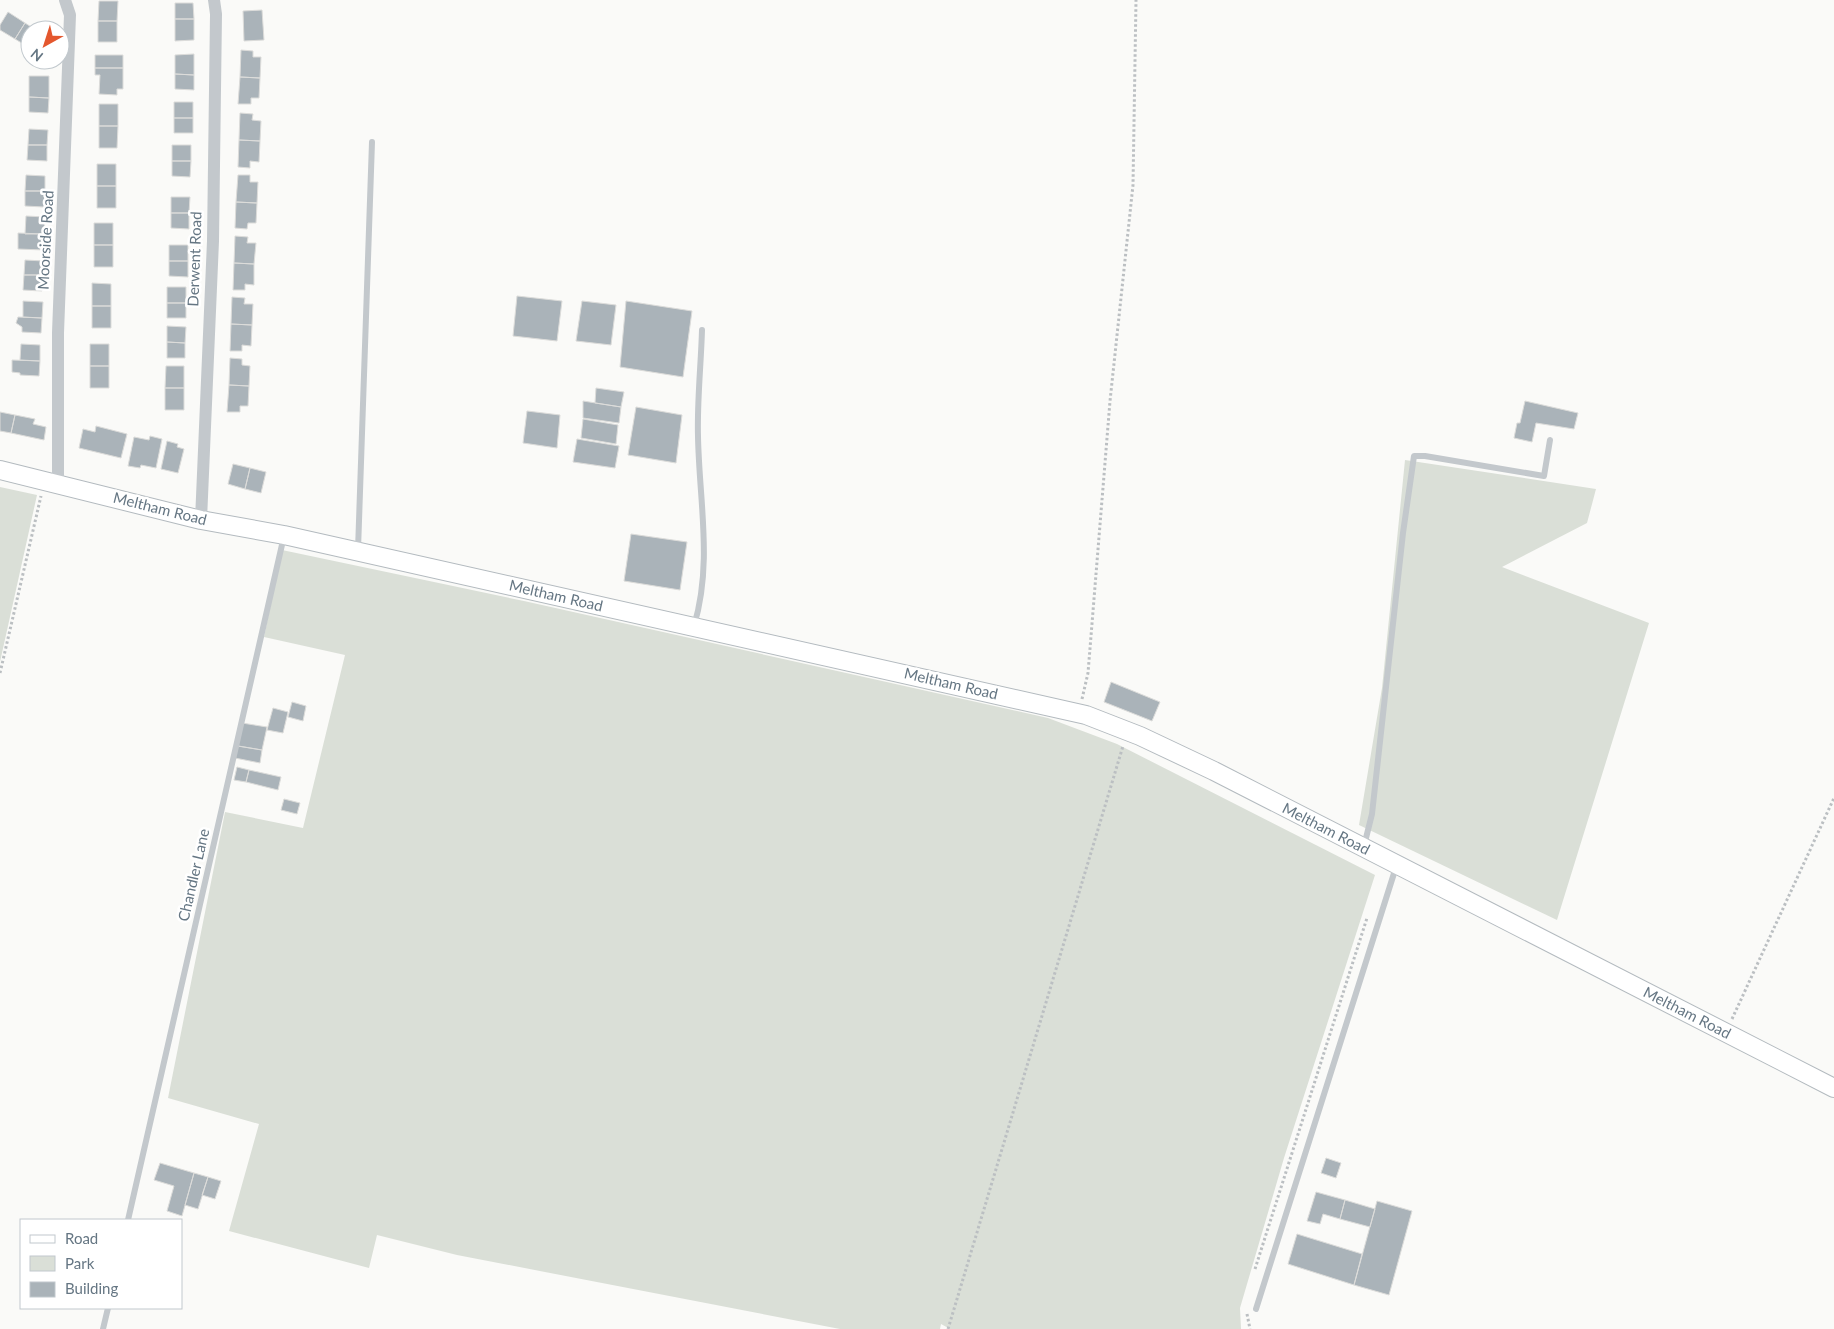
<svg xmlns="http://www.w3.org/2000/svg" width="1834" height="1329" viewBox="0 0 1834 1329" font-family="Lato,sans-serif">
<rect width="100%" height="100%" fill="#fafaf8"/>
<path fill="#dadfd7" d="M1405,460L1596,489L1587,523L1502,567L1649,623L1557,920L1359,825L1382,688Z
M0,487L37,495L0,662Z
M282,550L524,601L1048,718L1117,744L1375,875L1284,1158L1240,1308L1241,1329H950L941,1324L940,1329H840L457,1255L377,1235L369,1268L229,1231L259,1124L168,1098L225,812L303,828L345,655L264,637Z"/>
<path fill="#aab3b9" stroke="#dcdcda" d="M99,1H118L117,21H98Z
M175,3H193L194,19H175Z
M262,10L264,40L244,41L243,11Z
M8,12L25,23L15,39L0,30V25Z
M175,19H194V40L175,41Z
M98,21H117V42H98Z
M25,23L36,30H30V48L15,39Z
M241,50L253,51V57H261L260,78L240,77Z
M194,54V75L175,74V55Z
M95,55H123V68H95Z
M95,68H123V89H117V95L99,94L100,75H95Z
M175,74L194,75V90L175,89Z
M29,76H49V98L29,97Z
M240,77L260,78L259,98H251V104H238Z
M29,97L49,98L48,113L29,112Z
M174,102H193V118H174Z
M99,104H118V126H99Z
M240,113L253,114L252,120L261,121L260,141L239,140Z
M174,118H193V133H174Z
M99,126H118L117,148H99Z
M29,129L48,130L47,145H28Z
M239,140L260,141L259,162L250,161V168L238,167Z
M28,145H47V161L27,160Z
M172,145H191V161H172Z
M172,161H191L190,177L172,176Z
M97,164H116V186H97Z
M26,175L45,176V191H25Z
M238,175H250V182H258L257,203L236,202Z
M97,186H116V208H97Z
M25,191H45L44,207L25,206Z
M171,197H190L189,213H171Z
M236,202L257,203L256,223H248L247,229L235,228Z
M171,213H189V229L171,228Z
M26,216L45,217L44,234H25Z
M94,223H113V245H94Z
M18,233L44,234V250L18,249Z
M235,236L248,237L247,243H256L254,264L234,263Z
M94,245H113V267H94Z
M169,245H188V261H169Z
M25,260L44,261L43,275H24Z
M169,261H188V277L169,276Z
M234,263L254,264V285L245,284V290H233Z
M24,275H43L42,291L23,290Z
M92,283L111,284V306H92Z
M167,287H186V303H167Z
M517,296L562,301L557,341L513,336Z
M232,297L245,298L244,304H253L252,325L231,324Z
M23,301L43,302L42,318L23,317Z
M582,301L616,305L611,345L576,341Z
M626,301L692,311L683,377L620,367Z
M167,303H186V318H167Z
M92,306H111V328H92Z
M18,317L42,318L41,333L22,332V327L16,323Z
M231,324L252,325L251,346L242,345V351H230Z
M167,326L186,327L185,343L167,342Z
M167,342L185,343V358H167Z
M21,344L40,345V361L20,360Z
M90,344H109V366H90Z
M230,358L242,359V365L250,366L249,386L229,385Z
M12,360L40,361L39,376L20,375V373L12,372Z
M90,366H109V388H90Z
M166,366H184V388H165Z
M229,385L249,386L248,406H240V412H227Z
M165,388H184V410H165Z
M596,388L624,392L621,407L595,403Z
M583,401L621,407L619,423L583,418Z
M1525,401L1578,413L1574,429L1536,423L1532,442L1514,438L1517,423H1520Z
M636,407L682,415L676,463L628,455Z
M527,411L560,415L557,448L523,443Z
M0,412L15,415L11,433L0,431Z
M15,415L35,419L33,424L46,427L44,440L11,433Z
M583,419L618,425L616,444L581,438Z
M96,426L127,434L121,458L79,448L83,429L95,432Z
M150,436L162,439L156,468L141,465L140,468L128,466L134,437L149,440Z
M577,439L619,446L615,468L573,462Z
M167,441L178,444L177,447L184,449L178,473L161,469Z
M233,464L250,468L245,489L228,484Z
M250,468L266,472L261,493L245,489Z
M631,534L687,542L680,590L624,581Z
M1111,682L1160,702L1152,721L1104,702Z
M292,702L306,706L303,721L288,717Z
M273,708L288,712L283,733L267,730Z
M242,723L267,727L262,750L238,746Z
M238,746L262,750L260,763L235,758Z
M237,767L249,770L246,782L234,780Z
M249,770L281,777L278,790L246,782Z
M284,799L300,803L297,814L281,810Z
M1326,1158L1341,1163L1336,1178L1321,1173Z
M160,1163L194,1173L182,1216L167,1211L174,1186L154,1180Z
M194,1173L208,1177L198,1209L185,1205Z
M208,1177L221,1181L215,1199L202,1195Z
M1316,1192L1345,1200L1340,1219L1323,1214L1320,1224L1307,1221Z
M1345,1200L1375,1209L1370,1227L1340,1219Z
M1377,1201L1412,1211L1389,1295L1354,1285Z
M1297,1234L1362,1254L1354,1285L1288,1264Z"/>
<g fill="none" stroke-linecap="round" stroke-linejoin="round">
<g stroke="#b3babf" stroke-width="20">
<path id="secondary" d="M0,470L201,520L284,535L1086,715L1140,736L1214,771L1834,1088"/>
</g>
<path stroke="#bbbfc2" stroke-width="3" stroke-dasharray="2.5 2.5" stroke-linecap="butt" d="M0,673L41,496
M1082,699L1088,673L1110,401L1133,185L1136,0
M1732,1019L1834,798
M1255,1269L1367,918
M1247,1314L1250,1329
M948,1329L1123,746"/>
<path stroke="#c3c8cc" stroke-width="6" d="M358,550L372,142
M694,626C713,563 699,500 698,436C697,401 701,365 702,330
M1364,846L1372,814L1403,533L1414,456H1425L1544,476L1550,440
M128,1220L284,536
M1256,1309L1396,867
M103,1329L108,1308"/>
<path stroke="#c3c8cc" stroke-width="12" d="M58,483V333L70,15L65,0
M201,520L213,241L216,14L214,0"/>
<use href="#secondary" stroke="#fff" stroke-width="18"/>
</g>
<g text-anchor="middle" stroke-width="5" stroke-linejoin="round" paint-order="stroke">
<g font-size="15" fill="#657683" stroke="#fff">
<text transform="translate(46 240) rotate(-87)" y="5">Moorside Road</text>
<text transform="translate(195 259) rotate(-88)" y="5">Derwent Road</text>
<text transform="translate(160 509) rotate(14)" y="5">Meltham Road</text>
<text transform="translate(556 596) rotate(13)" y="5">Meltham Road</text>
<text transform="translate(951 684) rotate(13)" y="5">Meltham Road</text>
<text transform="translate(1326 829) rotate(27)" y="5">Meltham Road</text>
<text transform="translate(194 875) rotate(-77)" y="5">Chandler Lane</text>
<text transform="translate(1687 1013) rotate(27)" y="5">Meltham Road</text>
</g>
</g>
<rect x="20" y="1219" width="162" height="90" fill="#ffffff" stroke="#c1c8cd"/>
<rect x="30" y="1235" width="25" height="8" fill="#ffffff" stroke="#c1c8cd"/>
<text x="65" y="1244" font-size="15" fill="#657683">Road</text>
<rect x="30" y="1256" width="25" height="15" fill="#dadfd7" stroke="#c1c8cd"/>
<text x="65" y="1269" font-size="15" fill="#657683">Park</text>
<rect x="30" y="1282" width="25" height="15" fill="#aab3b9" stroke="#c1c8cd"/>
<text x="65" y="1294" font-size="15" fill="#657683">Building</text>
<g transform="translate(45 45) rotate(219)"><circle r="24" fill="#ffffff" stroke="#c1c8cd"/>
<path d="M0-4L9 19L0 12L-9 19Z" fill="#e4572e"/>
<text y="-8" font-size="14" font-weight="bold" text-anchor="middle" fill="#657683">N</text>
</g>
</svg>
